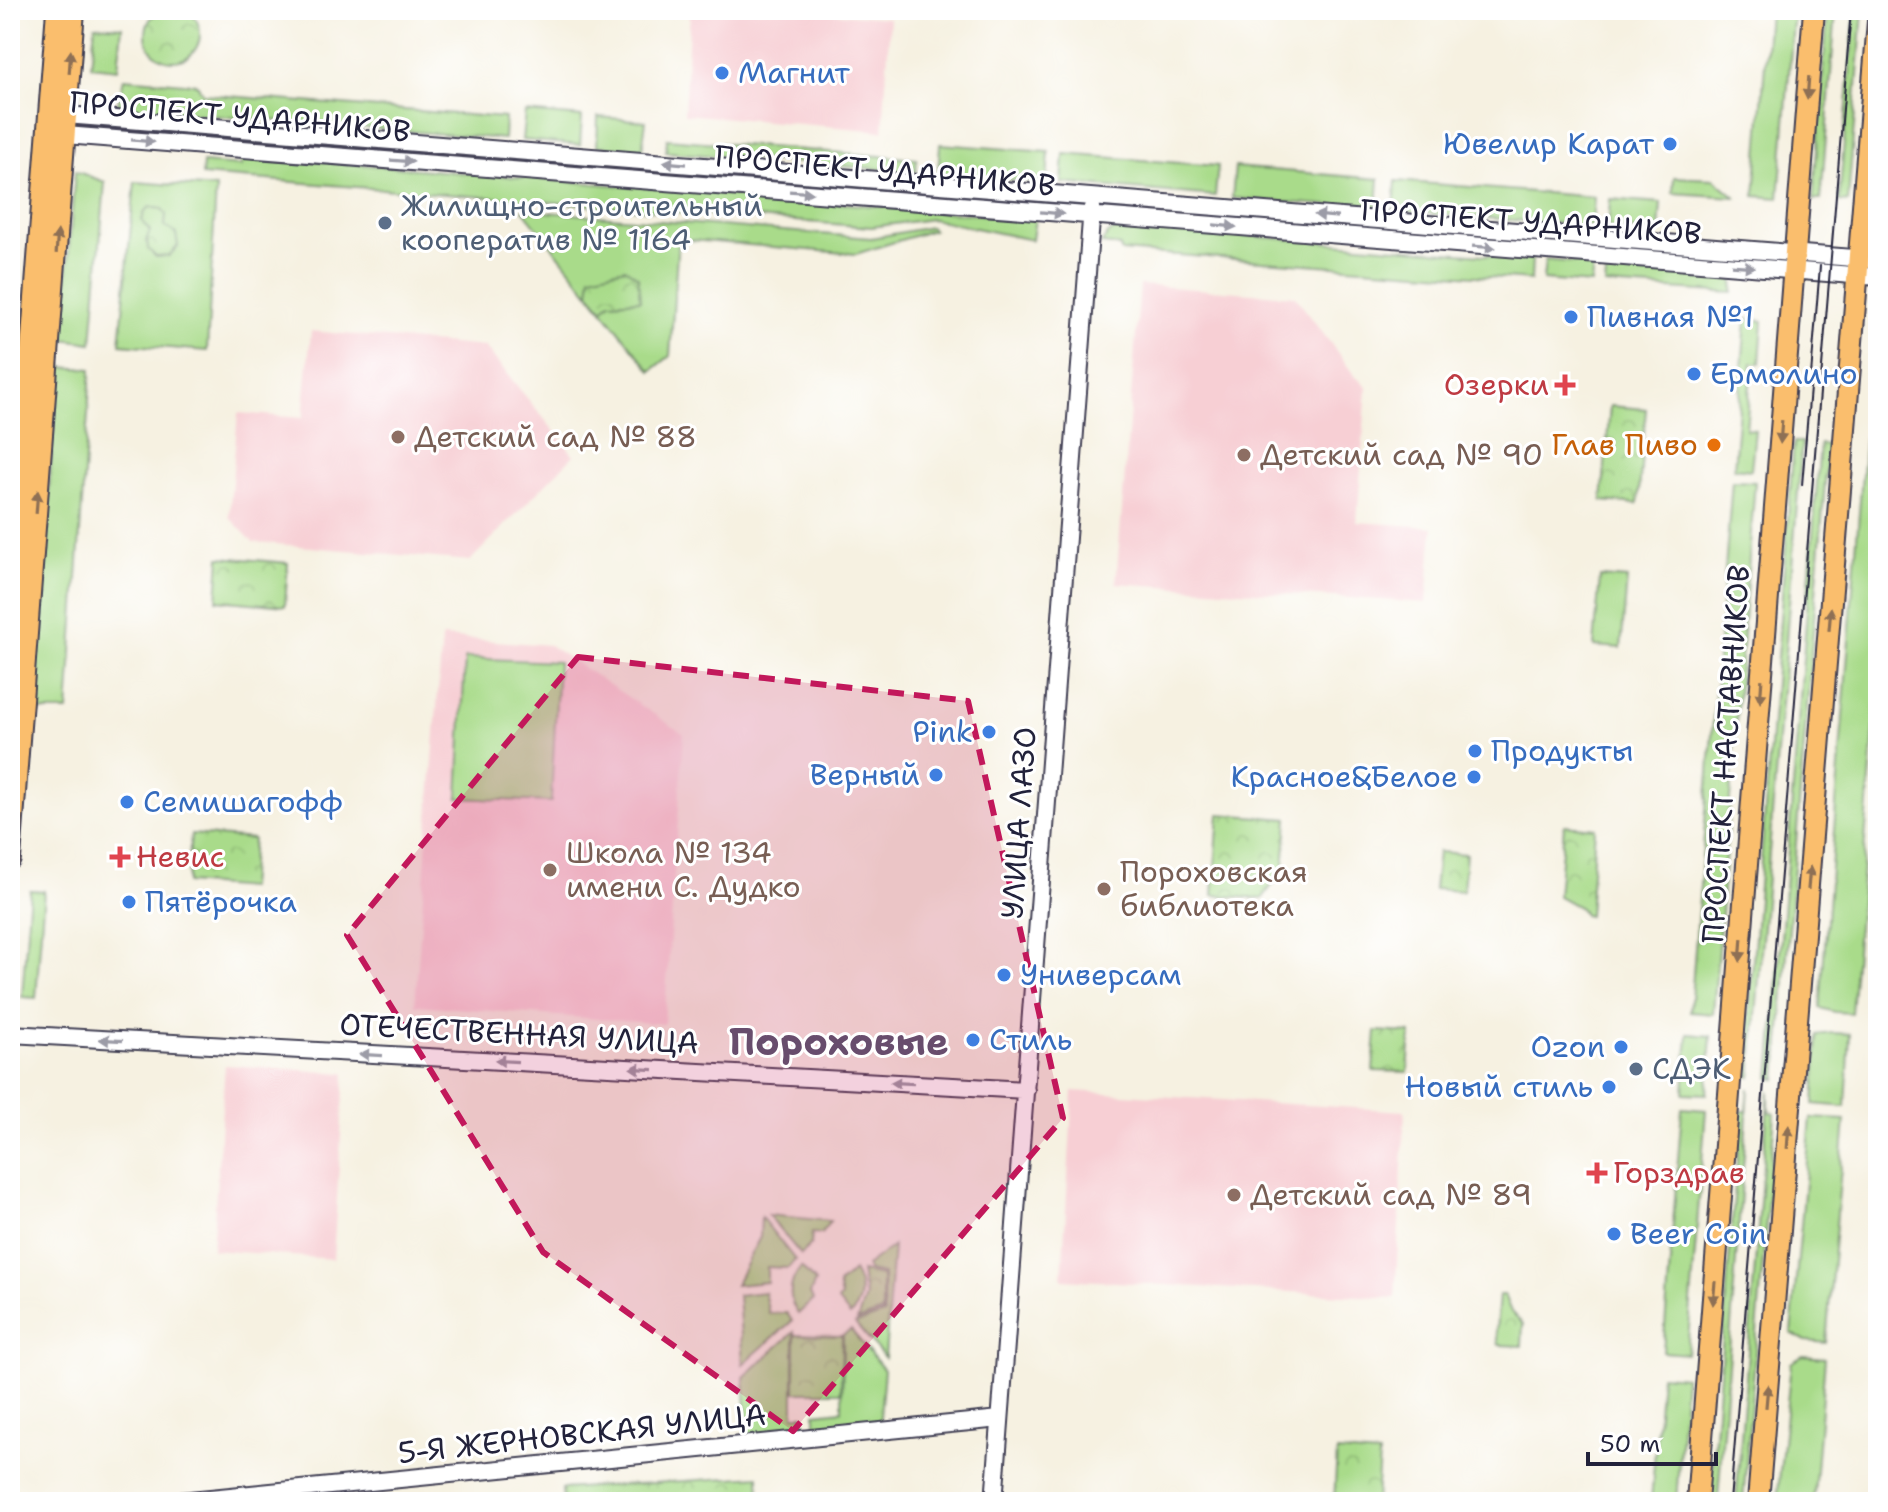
<svg xmlns="http://www.w3.org/2000/svg" width="1888" height="1512" viewBox="0 0 1888 1512" font-family="'Shantell Sans',sans-serif">
<defs>
<pattern id="park-crowns" width="20" height="18" patternUnits="userSpaceOnUse" patternTransform="scale(2)"><rect width="20" height="18" fill="#a9db8a"/><path d="M2 6a3 3 0 1 1 6 0M12 15a3 3 0 1 1 6 0" fill="none" stroke="#91bc78"/></pattern>
</defs>
<rect width="100%" height="100%" fill="#fff"/>
<filter id="ink" filterUnits="userSpaceOnUse"><feTurbulence type="fractalNoise" baseFrequency=".0125" numOctaves="2"/><feDisplacementMap in="SourceGraphic" scale="16" xChannelSelector="R" yChannelSelector="G"/><feConvolveMatrix kernelMatrix="1 2 1 2 8 2 1 2 1" color-interpolation-filters="sRGB"/></filter>
<filter id="wash" filterUnits="userSpaceOnUse"><feTurbulence type="fractalNoise" baseFrequency=".006" numOctaves="4" result="noise"/><feDisplacementMap in="SourceGraphic" scale="32" xChannelSelector="R" yChannelSelector="G"/><feGaussianBlur stdDeviation="1.8" result="paint"/><feColorMatrix in="noise" values="0 0 0 0 0 0 0 0 0 0 0 0 0 0 0 0 0 1.4 0 .05"/><feComposite in="paint" operator="in"/></filter>
<g filter="url(#wash)">
<rect width="100%" height="100%" fill="#f6f1e1"/>
<path fill="#f7cfd4" d="M690,10H794L890,18L883,131L684,114Z
M1140,285L1295,296L1355,376L1367,387L1357,522L1433,527L1427,603L1116,583Z
M311,331L485,347L574,455L470,561L253,542L229,517L238,413L303,418Z
M442,637L549,645L684,734L664,1024L415,1005Z
M225,1065L345,1073L333,1259L212,1250Z
M1073,1091L1405,1111L1395,1298L1062,1279Z"/>
<path fill="#a9db8a" stroke="#667e62" stroke-width="2" d="M1769,10H1794L1779,198L1755,196Z
M1828,10H1836L1821,200H1813Z
M1855,10H1863L1848,202L1839,201Z
M95,25L122,27L118,69L91,66Z
M124,78L197,84L203,94L505,118L504,139L117,108Z
M525,112L582,117L580,145L522,140Z
M598,117L646,121L642,150L597,146Z
M667,139L917,159L916,172L666,152Z
M940,144L1049,152L1047,183L938,174Z
M1064,154L1218,166L1215,196L1062,183Z
M243,155L1035,219L1032,240L932,219L871,227L202,175L203,163L241,166Z
M1235,167L1379,179L1377,209L1232,198Z
M75,171L105,182L92,343L62,339Z
M1674,177L1714,179L1736,197L1673,193Z
M1396,181L1594,197L1592,226L1394,211Z
M135,182L216,188L207,351L120,344Z
M1610,199L1661,203L1659,231L1608,228Z
M523,210L871,238L930,227L933,230L856,254L678,239L670,356L651,371Z
M1125,226L1532,259L1531,280L1121,251L1120,246L1101,244C1107,233 1113,229 1125,226Z
M1545,260L1593,264L1591,284L1543,280Z
M1607,265L1734,275L1733,293L1605,285Z
M1746,319L1763,321L1760,363H1752L1746,429L1755,430L1751,470L1734,468Z
M1874,322H1878V681L1851,1013L1835,1012L1820,1008Z
M58,367L91,369L68,711H33Z
M1794,442H1802L1751,1077L1744,1076Z
M1820,444L1828,445L1777,1079L1770,1078Z
M1732,481L1755,482L1713,1014L1690,1012Z
M1600,577L1627,579L1621,648L1594,646Z
M465,658L558,662L551,802L458,798Z
M30,890L44,891L36,998L22,997Z
M1833,1033L1850,1034L1846,1107L1814,1104L1818,1035Z
M1688,1034L1711,1036L1707,1094L1684,1093Z
M1749,1088L1718,1498H1710L1741,1111H1747Z
M1769,1090V1112L1775,1113L1743,1502L1736,1501Z
M1682,1108L1706,1110L1687,1354L1663,1352Z
M1811,1118L1845,1120L1826,1343L1806,1341L1791,1333Z
M768,1215L830,1221L821,1234L812,1233L811,1244L801,1255Z
M761,1217L795,1260L788,1268L767,1267V1282L735,1285L760,1237Z
M893,1246L885,1358L855,1324L884,1314L883,1274L868,1271L866,1266Z
M801,1267L815,1282L810,1294L813,1300L798,1314C787,1298 789,1282 801,1267Z
M853,1271C863,1287 862,1302 850,1316L838,1301L841,1297L838,1285Z
M764,1292L769,1314L787,1313L792,1321L743,1364L738,1295Z
M851,1330L884,1370L879,1428L815,1434V1413L842,1410L843,1335Z
M794,1332V1415H804V1435L748,1441L744,1377Z
M1803,1356L1825,1358L1814,1495L1807,1502H1777L1791,1363Z
M1661,1375L1685,1377L1676,1502H1651Z"/>
<path fill="url(#park-crowns)" stroke="#667e62" stroke-width="2" d="M146 34a27 27 0 1 1 54 0a27 27 0 1 1-54 0Z
M150,207L162,209L166,214L165,226L176,234L178,246L169,256L156,257L148,249L147,238L150,231L142,220L145,211Z
M625,268L638,277L640,300L610,302L603,309L589,293L591,276Z
M1610,406L1646,409L1638,504L1602,501Z
M220,557L288,563L285,606L217,600Z
M1219,814L1288,819L1284,869L1262,899L1213,895Z
M1564,825L1595,828L1589,916L1584,915L1580,908L1558,896Z
M191,834L253,839L249,888L187,883Z
M1438,852L1466,854L1463,891L1434,889Z
M1376,1031L1411,1033L1408,1072L1373,1071Z
M861,1272L882,1276V1312L857,1321L865,1297Z
M1499,1295H1504L1511,1312L1523,1324L1522,1346L1499,1345L1496,1331Z
M795,1335L842,1336L841,1392H795Z
M1337,1452L1379,1455L1376,1502L1334,1501Z
M759,1476L760,1502H563L562,1489Z"/>
</g>
<g filter="url(#ink)">
<g fill="none" stroke-linecap="round" stroke-linejoin="round">
<g stroke="#424154" stroke-width="20">
<path id="minor" d="M57,120L66,115L1878,260
M56,129L65,135L1878,277
M10,1034L1026,1090
M170,1502L1000,1419
M994,1502L1092,207"/>
</g>
<g stroke="#424154" stroke-width="24">
<path id="major" d="M10,626L57,10
M10,859L74,10
M1697,1502L1814,10
M1758,1502L1878,21"/>
</g>
<use href="#minor" stroke="#fff" stroke-width="16"/>
<use href="#major" stroke="#fabe6d" stroke-width="20"/>
<path stroke="#22223b" stroke-width="2" d="M1802,485L1820,266
M1730,1502L1851,10"/>
</g>
<defs><path id="oneway-solid" d="M-6-.8H1V-3.2L6.5 0L1 3.2V.8H-6Z" transform="scale(2)"/></defs>
<g fill="#8e7054">
<use href="#oneway-solid" transform="translate(70 62) rotate(-86)"/>
<use href="#oneway-solid" transform="translate(1808 88) rotate(94)"/>
<use href="#oneway-solid" transform="translate(57 242) rotate(-86)"/>
<use href="#oneway-solid" transform="translate(1781 432) rotate(94)"/>
<use href="#oneway-solid" transform="translate(37 502) rotate(-86)"/>
<use href="#oneway-solid" transform="translate(1830 619) rotate(-85)"/>
<use href="#oneway-solid" transform="translate(1761 691) rotate(94)"/>
<use href="#oneway-solid" transform="translate(1809 878) rotate(-85)"/>
<use href="#oneway-solid" transform="translate(1741 950) rotate(94)"/>
<use href="#oneway-solid" transform="translate(1788 1137) rotate(-86)"/>
<use href="#oneway-solid" transform="translate(1714 1293) rotate(95)"/>
<use href="#oneway-solid" transform="translate(1767 1396) rotate(-85)"/>
</g>
<g fill="#9c9ca7">
<use href="#oneway-solid" transform="translate(143 141) rotate(5)"/>
<use href="#oneway-solid" transform="translate(402 161) rotate(4)"/>
<use href="#oneway-solid" transform="translate(675 163) rotate(-175)"/>
<use href="#oneway-solid" transform="translate(801 192) rotate(4)"/>
<use href="#oneway-solid" transform="translate(1052 213) rotate(5)"/>
<use href="#oneway-solid" transform="translate(1326 216) rotate(-175)"/>
<use href="#oneway-solid" transform="translate(1225 226) rotate(5)"/>
<use href="#oneway-solid" transform="translate(1484 247) rotate(4)"/>
<use href="#oneway-solid" transform="translate(1743 266) rotate(4)"/>
<use href="#oneway-solid" transform="translate(111 1040) rotate(-177)"/>
<use href="#oneway-solid" transform="translate(371 1055) rotate(-177)"/>
<use href="#oneway-solid" transform="translate(506 1061) rotate(-177)"/>
<use href="#oneway-solid" transform="translate(642 1069) rotate(-177)"/>
<use href="#oneway-solid" transform="translate(902 1083) rotate(-177)"/>
</g>
</g>
<path fill="#c2185b" fill-opacity="0.2" stroke="#c2185b" stroke-width="6" stroke-dasharray="16 10" stroke-linejoin="round" d="M578,657L968,701L1063,1118L793,1431L543,1252L347,935Z"/>
<g fill="#3f7fe0" stroke="#fff" stroke-width="3">
<circle cx="722" cy="73" r="8"/>
<circle cx="1670" cy="144" r="8"/>
<circle cx="1571" cy="317" r="8"/>
<circle cx="1694" cy="374" r="8"/>
<circle cx="989" cy="732" r="8"/>
<circle cx="1475" cy="751" r="8"/>
<circle cx="936" cy="775" r="8"/>
<circle cx="1474" cy="777" r="8"/>
<circle cx="127" cy="802" r="8"/>
<circle cx="129" cy="902" r="8"/>
<circle cx="1004" cy="975" r="8"/>
<circle cx="973" cy="1040" r="8"/>
<circle cx="1621" cy="1047" r="8"/>
<circle cx="1609" cy="1087" r="8"/>
<circle cx="1614" cy="1234" r="8"/>
</g>
<g fill="#5c6f8a" stroke="#fff" stroke-width="3">
<circle cx="385" cy="223" r="8"/>
<circle cx="1636" cy="1069" r="8"/>
</g>
<g fill="#e0444e" stroke="#fff" stroke-width="3">
<path d="M1561 373h8v8h8v8h-8v8h-8v-8h-8v-8h8z"/>
<path d="M116 845h8v8h8v8h-8v8h-8v-8h-8v-8h8z"/>
<path d="M1593 1161h8v8h8v8h-8v8h-8v-8h-8v-8h8z"/>
</g>
<g fill="#8d6e63" stroke="#fff" stroke-width="3">
<circle cx="398" cy="437" r="8"/>
<circle cx="1244" cy="455" r="8"/>
<circle cx="550" cy="870" r="8"/>
<circle cx="1104" cy="889" r="8"/>
<circle cx="1234" cy="1195" r="8"/>
</g>
<circle fill="#e8710a" stroke="#fff" stroke-width="3" cx="1714" cy="445" r="8"/>
<g text-anchor="middle" stroke-width="6" stroke-linejoin="round" paint-order="stroke">
<g font-size="30" fill="#366cbe" stroke="#fff" text-anchor="start">
<text x="738" y="83">Магнит</text>
<text x="1654" y="154" text-anchor="end">Ювелир Карат</text>
<text x="1587" y="327">Пивная №1</text>
<text x="1710" y="384">Ермолино</text>
<text x="973" y="742" text-anchor="end">Pink</text>
<text x="1491" y="761">Продукты</text>
<text x="920" y="785" text-anchor="end">Верный</text>
<text x="1458" y="787" text-anchor="end">Красное&amp;Белое</text>
<text x="143" y="812">Семишагофф</text>
<text x="145" y="912">Пятёрочка</text>
<text x="1020" y="985">Универсам</text>
<text x="989" y="1050">Стиль</text>
<text x="1605" y="1057" text-anchor="end">Ozon</text>
<text x="1593" y="1097" text-anchor="end">Новый стиль</text>
<text x="1630" y="1244">Beer Coin</text>
</g>
<g font-size="30" fill="#22223b" stroke="#fff">
<text transform="translate(240 117) rotate(5)" y="10">ПРОСПЕКТ УДАРНИКОВ</text>
<text transform="translate(885 171) rotate(5)" y="10">ПРОСПЕКТ УДАРНИКОВ</text>
<text transform="translate(1531 222) rotate(4)" y="10">ПРОСПЕКТ УДАРНИКОВ</text>
<text transform="translate(1726 754) rotate(-86)" y="10">ПРОСПЕКТ НАСТАВНИКОВ</text>
<text transform="translate(1019 823) rotate(-86)" y="10">УЛИЦА ЛАЗО</text>
<text transform="translate(519 1034) rotate(3)" y="10">ОТЕЧЕСТВЕННАЯ УЛИЦА</text>
<text transform="translate(582 1434) rotate(-6)" y="10">5-Я ЖЕРНОВСКАЯ УЛИЦА</text>
</g>
<g font-size="30" fill="#4e5e75" stroke="#fff" text-anchor="start">
<text x="401" y="216">Жилищно-строительный<tspan x="401" dy="34">кооператив № 1164</tspan></text>
<text x="1652" y="1079">СДЭК</text>
</g>
<g font-size="30" fill="#be3a42" stroke="#fff" text-anchor="start">
<text x="1549" y="395" text-anchor="end">Озерки</text>
<text x="136" y="867">Невис</text>
<text x="1613" y="1183">Горздрав</text>
</g>
<g font-size="30" fill="#785e54" stroke="#fff" text-anchor="start">
<text x="414" y="447">Детский сад № 88</text>
<text x="1260" y="465">Детский сад № 90</text>
<text x="566" y="863">Школа № 134<tspan x="566" dy="34">имени С. Дудко</tspan></text>
<text x="1120" y="882">Пороховская<tspan x="1120" dy="34">библиотека</tspan></text>
<text x="1250" y="1205">Детский сад № 89</text>
</g>
<g font-size="30" fill="#c56008" stroke="#fff" text-anchor="end">
<text x="1698" y="455">Глав Пиво</text>
</g>
<g font-size="38" font-weight="bold" fill="#684d6d" stroke="#fff">
<text x="839" y="1055">Пороховые</text>
</g>
</g>
<rect width="1888" height="1512" fill="none" stroke="#fff" stroke-width="40"/>
<path d="M1588 1452v12h128v-12" fill="none" stroke="#22223b" stroke-width="4"/>
<text x="1600" y="1452" font-size="24" fill="#22223b" stroke="#ffffff" stroke-width="6" paint-order="stroke">50 m</text>
</svg>
